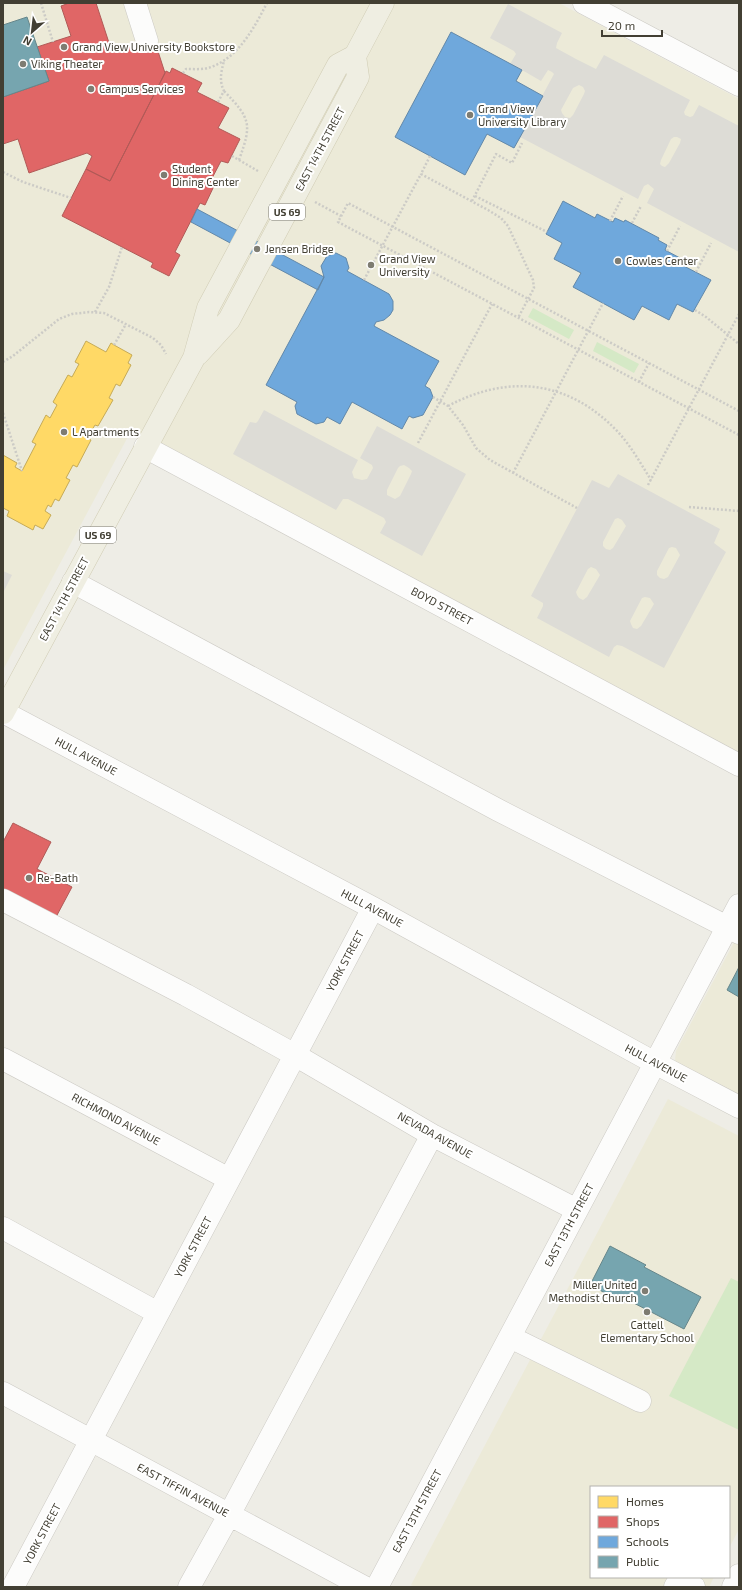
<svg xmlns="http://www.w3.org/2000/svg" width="742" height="1590" viewBox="0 0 742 1590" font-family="'Exo 2',sans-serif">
<rect width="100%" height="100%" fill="#eeede6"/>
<path fill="#ecead8" d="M3,3H559L739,99V755L131,431L3,670Z
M739,933V1096L680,1065L675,1061L676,1051Z
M668,1099L739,1136V1529L729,1548V1487H591V1577H714L709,1587H415L411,1585Z"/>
<path fill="#d5e9c6" d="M533,308L574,330L569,339L528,317Z
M597,342L639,364L634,373L593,351Z
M731,1278L739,1282V1430L669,1396Z"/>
<path fill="#dddcd6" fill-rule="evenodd" d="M508,4L562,33L557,43L556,48L576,59L596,69L604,55L690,100L684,112L685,115L690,117L693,116L699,105L739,126V252L647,203L654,189L648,184L644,186L638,199L520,137L554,74L552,72L548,70L541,81L522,70L510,64L516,54L514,51L490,38ZM579,85L583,87L585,91L584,94L573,115L570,118L565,117L562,113L561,110L573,88ZM674,137H677L681,139L680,143L669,163L665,167L662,166L660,164L661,160L671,139Z
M264,410L358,460L352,472L354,478L362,480L367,479L373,468L372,465L360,458L377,426L466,474L422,556L380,533L386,522L384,518L348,499H343L336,510L233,454L250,422L256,423L258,421ZM404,465L409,468L412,471L411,474L400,496L395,499L387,495V490L398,468L400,466Z
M618,474L720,529L714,543L726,552L664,668L622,646L617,645L614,647L609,657L537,618L543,606V603L531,596L592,480L609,488ZM618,518L622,520L626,526L613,548L610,550L606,549L603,546V542L615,519ZM672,547L676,548L680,555L668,577L664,579L660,578L657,575V571L669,548ZM591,567L596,569L600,575L587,597L583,600L579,598L577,595L576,592L588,569ZM645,597L650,598L654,604L641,626L637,629L633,628L631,624L630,621L642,598Z
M3,571L12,575L3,593Z"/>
<path fill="#ffd966" stroke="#c6ab57" d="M86,341L106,352L111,343L114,345L132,355L128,363L131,365L120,386L116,384L109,398L113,400L98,426L95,425L87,438L91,440L77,467L73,465L66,478L70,480L59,501L55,499L51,507L48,505L45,511L51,515L43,529L35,525L33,530L7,516L9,511L3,508V455L17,463L15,467L22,471L36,444L32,442L46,415L50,418L57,405L53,402L68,375L72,377L79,364L75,362Z"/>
<path fill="#e06666" stroke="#b15a57" d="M69,3H96L112,52L154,39L165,73L110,181L86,169L92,156L87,153L29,173L18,139L3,144V97L49,81L37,47L71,36L61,6Z
M172,68L202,83L197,92L229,108L218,128L240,139L228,163L221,161L209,184L214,186L205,205L200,203L175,252L180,255L169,276L151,267L153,263L62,216L86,169L110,181L166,71L170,73Z
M13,823L51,842L37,869L72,887L56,917L3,890V842Z"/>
<path fill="#6fa8dc" stroke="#6288a9" d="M451,32L522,70L516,81L543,96L514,148L487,134L465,175L395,137Z
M563,201L595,218L597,214L613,222L615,218L624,222L625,220L659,238L658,240L667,245L665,250L680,258L678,263L711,280L693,312L677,304L669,320L642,306L634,320L573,287L581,273L554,259L562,243L546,234Z
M197,209L324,277L318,290L191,222Z
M336,253L346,258L349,268L347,271L389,294L393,301V310L390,315L384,320L376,322L374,326L439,361L425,386L430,389L433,397L423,415L413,418L409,416L402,429L352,402L340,424L327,417L324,422L316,424L297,414L295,406L297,402L266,385L324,277L321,266L327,256Z"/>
<path fill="#76a5af" stroke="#66868a" d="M27,17L49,81L3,97V25Z
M739,967V997L727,990Z
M610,1246L646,1265L644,1267L701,1297L684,1329L626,1299L624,1303L590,1285Z"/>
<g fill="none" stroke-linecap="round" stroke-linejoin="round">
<g stroke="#cccac4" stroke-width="23">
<path id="minor" d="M135,3L147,41
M584,3L739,85
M145,447L739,765
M73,582L498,810L739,933
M3,712L373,908L655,1063L739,1107
M3,900L186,995L295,1055L432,1135L577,1210
M3,1059L229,1179
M3,1228L158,1313
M510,1337L640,1401
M3,1393L364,1587
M13,1587L373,908
M189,1587L229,1515L432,1135
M377,1587L739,905
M675,1587L679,1580L694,1587
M733,1587L739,1575"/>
</g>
<g stroke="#d0ccb4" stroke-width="23">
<path id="major" d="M198,354L229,320L358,77L355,56
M3,713L194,358L208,308L338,65L355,56L383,3"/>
</g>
<path stroke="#cccbc6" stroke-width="2.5" stroke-dasharray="2 2" stroke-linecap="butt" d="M41,3L53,42
M183,73L186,69C194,69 204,70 211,67C239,57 254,28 267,3
M224,91C251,119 252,124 239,160
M218,102L224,91C219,81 221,72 224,61
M232,156L258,171
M430,156L421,174L488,210L501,218L508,226L533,280L534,288L518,318
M3,172L23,182L71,198
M475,196L547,232
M472,201L496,154L512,163L522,143
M315,202L341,216
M610,221L623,196
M632,223L641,206
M667,251L680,226
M696,272L711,243
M364,280L421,174
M695,310L706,317L739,344
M95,312L109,287L122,247
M114,345L126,324
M3,362L13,356L59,319L72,314L89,312L104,313L153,338L161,345L166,354
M639,382L649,363
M433,397L448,406L463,425L476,448L490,460L577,508
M448,406C510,373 570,381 618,432C631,446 641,464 651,480
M739,411L348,203L338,222L739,435
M3,413L22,471
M418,443L492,304
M513,473L603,303
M648,485L739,314
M689,507L739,511"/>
<use href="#minor" stroke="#fcfcfb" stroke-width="22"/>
<use href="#major" stroke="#efeee2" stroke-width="22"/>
</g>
<g fill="#7e7c72" stroke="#fff" stroke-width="1.5">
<circle cx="64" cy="47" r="4"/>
<circle cx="23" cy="64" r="4"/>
<circle cx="91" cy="89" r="4"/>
<circle cx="470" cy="115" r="4"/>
<circle cx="164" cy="175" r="4"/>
<circle cx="257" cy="249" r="4"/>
<circle cx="618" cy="261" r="4"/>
<circle cx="371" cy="265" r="4"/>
<circle cx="64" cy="432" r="4"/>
<circle cx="29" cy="878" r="4"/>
<circle cx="645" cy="1291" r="4"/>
<circle cx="647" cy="1312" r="4"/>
</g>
<g text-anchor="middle" stroke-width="4" stroke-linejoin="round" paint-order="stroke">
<g fill="#fff" stroke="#7b7970" stroke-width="1">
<rect x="269" y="204" width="36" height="16" rx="3"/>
<rect x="80" y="527" width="36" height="16" rx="3"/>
</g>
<g font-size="10" font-weight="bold" fill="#423f33">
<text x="287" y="216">US 69</text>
<text x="98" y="539">US 69</text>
</g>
<g font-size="11" fill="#423f33" stroke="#fff" text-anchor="start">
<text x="72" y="51">Grand View University Bookstore</text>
<text x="31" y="68">Viking Theater</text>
<text x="99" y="93">Campus Services</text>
<text x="478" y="113">Grand View<tspan x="478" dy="13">University Library</tspan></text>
<text x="172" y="173">Student<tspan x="172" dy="13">Dining Center</tspan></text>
<text x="265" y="253">Jensen Bridge</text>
<text x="379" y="263">Grand View<tspan x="379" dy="13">University</tspan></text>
<text x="626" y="265">Cowles Center</text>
<text x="72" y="436">L Apartments</text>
<text x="37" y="882">Re-Bath</text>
<text x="637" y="1289" text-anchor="end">Miller United<tspan x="637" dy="13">Methodist Church</tspan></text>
<text x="647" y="1329" text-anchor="middle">Cattell<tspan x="647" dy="13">Elementary School</tspan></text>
</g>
<g font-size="11" fill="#423f33" stroke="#fff">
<text transform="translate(320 149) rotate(-62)" y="4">EAST 14TH STREET</text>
<text transform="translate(64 599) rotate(-62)" y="4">EAST 14TH STREET</text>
<text transform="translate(442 606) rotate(28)" y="4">BOYD STREET</text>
<text transform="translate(86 756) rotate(28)" y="4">HULL AVENUE</text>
<text transform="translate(372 908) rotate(28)" y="4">HULL AVENUE</text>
<text transform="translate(345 961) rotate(-62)" y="4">YORK STREET</text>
<text transform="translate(656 1063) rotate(28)" y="4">HULL AVENUE</text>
<text transform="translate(116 1119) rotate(28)" y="4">RICHMOND AVENUE</text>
<text transform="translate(435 1135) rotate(29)" y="4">NEVADA AVENUE</text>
<text transform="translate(569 1225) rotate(-62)" y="4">EAST 13TH STREET</text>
<text transform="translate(193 1247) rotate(-62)" y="4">YORK STREET</text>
<text transform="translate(183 1490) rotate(28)" y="4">EAST TIFFIN AVENUE</text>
<text transform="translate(417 1511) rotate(-62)" y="4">EAST 13TH STREET</text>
<text transform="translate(42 1534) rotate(-62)" y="4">YORK STREET</text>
</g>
</g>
<rect width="742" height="1590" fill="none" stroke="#423f33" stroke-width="8"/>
<rect x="590" y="1486" width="140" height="92" fill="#ffffff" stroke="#b3b2ad"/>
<rect x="598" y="1496" width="20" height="12" fill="#ffd966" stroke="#b3b2ad"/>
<text x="626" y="1506" font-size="12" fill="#423f33">Homes</text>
<rect x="598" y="1516" width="20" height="12" fill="#e06666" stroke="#b3b2ad"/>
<text x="626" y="1526" font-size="12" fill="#423f33">Shops</text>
<rect x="598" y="1536" width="20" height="12" fill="#6fa8dc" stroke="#b3b2ad"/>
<text x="626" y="1546" font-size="12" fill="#423f33">Schools</text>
<rect x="598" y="1556" width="20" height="12" fill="#76a5af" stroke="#b3b2ad"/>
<text x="626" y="1566" font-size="12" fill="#423f33">Public</text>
<g transform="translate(32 32) rotate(208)" stroke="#ffffff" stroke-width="3" paint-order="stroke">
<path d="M0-3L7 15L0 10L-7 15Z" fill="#423f33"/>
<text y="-6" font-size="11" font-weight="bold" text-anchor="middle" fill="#423f33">N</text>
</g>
<path d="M602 30v6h60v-6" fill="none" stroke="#423f33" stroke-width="2"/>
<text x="608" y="30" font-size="12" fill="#423f33" stroke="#ffffff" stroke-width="3" paint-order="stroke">20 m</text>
</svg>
